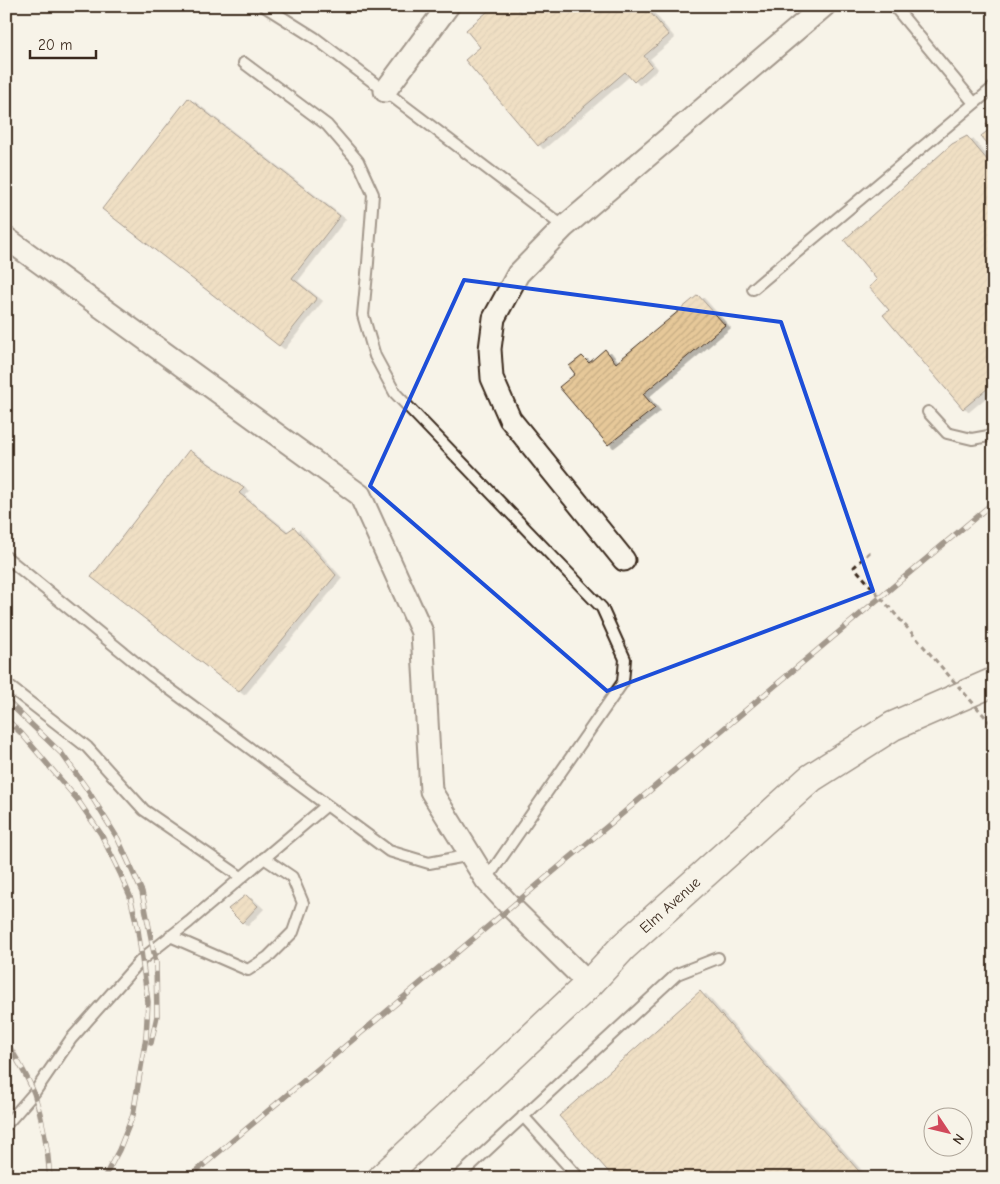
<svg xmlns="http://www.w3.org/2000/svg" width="1000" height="1184" viewBox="0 0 1000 1184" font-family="'Comic Neue',sans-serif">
<defs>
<pattern id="building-hatch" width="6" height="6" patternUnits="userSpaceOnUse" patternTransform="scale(1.25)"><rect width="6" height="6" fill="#e6c899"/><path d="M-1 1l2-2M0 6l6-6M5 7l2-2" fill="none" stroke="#c6ac83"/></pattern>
<filter id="shadow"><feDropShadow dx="5.5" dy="3" stdDeviation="0" flood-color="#0004"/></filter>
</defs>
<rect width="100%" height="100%" fill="#f7f3e8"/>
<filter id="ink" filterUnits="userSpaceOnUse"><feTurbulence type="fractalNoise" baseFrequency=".02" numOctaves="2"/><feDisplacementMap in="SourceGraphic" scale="10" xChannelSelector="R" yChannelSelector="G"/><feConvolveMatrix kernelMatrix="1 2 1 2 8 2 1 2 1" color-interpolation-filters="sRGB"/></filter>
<g filter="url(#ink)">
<path fill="url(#building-hatch)" stroke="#3b2a1e" filter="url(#shadow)" d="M494,6H515L521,13L529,6H645L669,35L644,56L652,66L634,82L625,72L538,146L465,60L480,47L466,30Z
M188,98L340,216L292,278L317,298L279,346L102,209Z
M994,118V151L981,136L990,129L986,124Z
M967,136L994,168V383L963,409L883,315L889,310L869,287L877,280L844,240L952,144Z
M698,295L725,325L643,394L655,408L608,445L559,387L575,374L569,366L582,356L589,363L605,349L616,363Z
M189,450L244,488L239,493L287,532L294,527L336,575L239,692L91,577Z
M246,895L258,906L242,923L228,909Z
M700,991L865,1178H614L559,1116Z"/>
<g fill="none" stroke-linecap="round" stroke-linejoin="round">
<g stroke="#3b2a1e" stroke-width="14">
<path id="lane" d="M264,6L315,38L564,227
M894,6L974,103
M244,63L327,125L358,161L373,194L368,263L363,315L375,356L395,393L602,608L625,659L623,682L486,880
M753,289L994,87
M928,412L947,433L972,439L994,435
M6,557L152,676L389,851L429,863L471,855
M6,684L87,747L144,810L241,877
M170,936L248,970L268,957L293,932L303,903L292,877L264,858
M523,1116L579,1178
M6,1125L34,1093L71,1039L142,959L189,922L327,805
M457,1178L677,974L718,958"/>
</g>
<g stroke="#3b2a1e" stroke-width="25">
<path id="street" d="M385,91L448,6
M6,238L360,495L422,632L431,791L486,880L511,907L589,984
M624,560L510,419L492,378L490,349L494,318L518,274L564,227L824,6"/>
</g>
<g stroke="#3b2a1e" stroke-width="31">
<path id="primary" d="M382,1178L589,984L623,947L811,778L893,726L994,682"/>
</g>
<use href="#lane" stroke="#f7f3e8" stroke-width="10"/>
<use href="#street" stroke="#f7f3e8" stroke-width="21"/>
<use href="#primary" stroke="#f7f3e8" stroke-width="28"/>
<g stroke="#3b2a1e" stroke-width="5.5">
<path id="rail" d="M6,700L62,754L87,789L118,839L142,892L156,963L157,1016L151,1043
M6,719L21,733L77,799L101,834L120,873L130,896L138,930L148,1002L146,1037L133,1115L119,1150L104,1178
M6,1041C16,1058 27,1075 34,1093C43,1120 48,1150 50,1178
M188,1178L994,502"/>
</g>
<use href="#rail" stroke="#f7f3e8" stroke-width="4" stroke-dasharray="11" stroke-linecap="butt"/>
<path stroke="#3b2a1e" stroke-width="3" stroke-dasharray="5 4" stroke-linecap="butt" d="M870,552L854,567L994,727"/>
</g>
</g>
<path d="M0 0H1000V1184H0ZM464,280L781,322L873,591L607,691L370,486Z" fill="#f7f3e8" fill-opacity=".55" fill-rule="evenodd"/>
<path fill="none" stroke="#1d4ed8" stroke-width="4" stroke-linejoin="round" d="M464,280L781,322L873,591L607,691L370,486Z"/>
<g text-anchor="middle" stroke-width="4.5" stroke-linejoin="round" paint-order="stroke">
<g font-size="15" fill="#3b2a1e" stroke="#f7f3e8">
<text transform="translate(670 905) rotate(-42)" y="5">Elm Avenue</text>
</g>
</g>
<rect width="1000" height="1184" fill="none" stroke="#f7f3e8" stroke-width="25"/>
<rect x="12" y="12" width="975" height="1159" fill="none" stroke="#3b2a1e" stroke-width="2" filter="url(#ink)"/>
<g transform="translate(948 1132) rotate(125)"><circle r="24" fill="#f7f3e8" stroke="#aca397"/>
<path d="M0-4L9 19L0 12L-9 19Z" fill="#d1495b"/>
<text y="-8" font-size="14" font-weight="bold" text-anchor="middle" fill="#3b2a1e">N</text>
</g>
<path d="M30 50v8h66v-8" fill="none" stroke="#3b2a1e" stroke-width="2.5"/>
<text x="38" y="50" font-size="15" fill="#3b2a1e" stroke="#f7f3e8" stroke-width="4" paint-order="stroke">20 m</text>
</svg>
